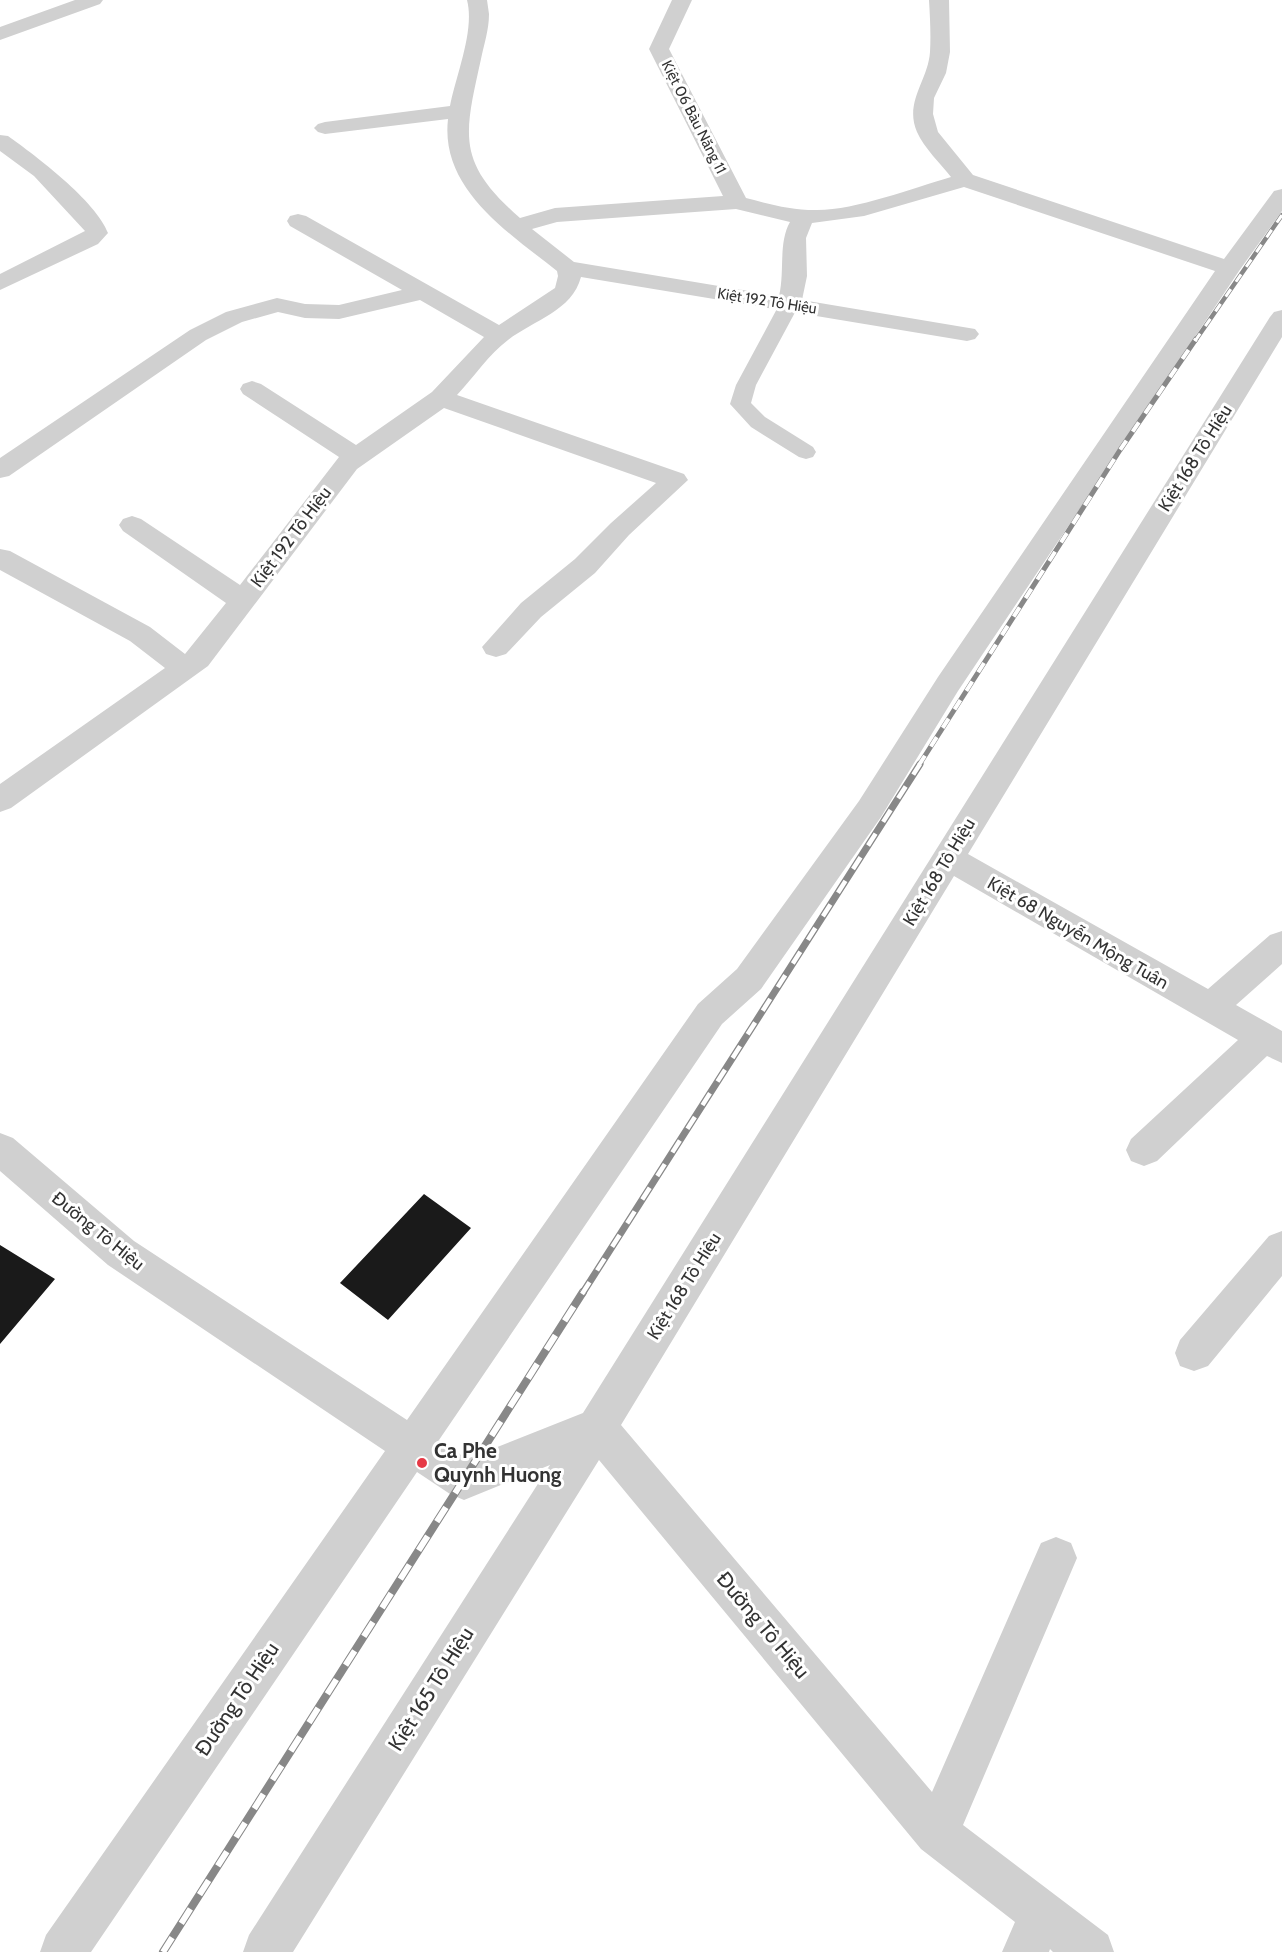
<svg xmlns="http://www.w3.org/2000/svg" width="1282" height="1952" viewBox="0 0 1282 1952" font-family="Cabin,sans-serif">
<rect width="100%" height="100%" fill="#fff"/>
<path fill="#1a1a1a" d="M424,1194L471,1228L388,1320L340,1283Z
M0,1245L55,1279L0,1344Z"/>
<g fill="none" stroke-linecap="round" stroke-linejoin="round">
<path fill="#d0d0d0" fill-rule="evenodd" d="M789,299L796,301L799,305L756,385L751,403L765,417L813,447L816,452L813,457L806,459L799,457L751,427L730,404L736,385L779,305L782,301Z"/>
<path fill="#d0d0d0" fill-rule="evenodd" d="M75,0H103L100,4L0,40V27Z
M467,0H487L489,14C489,30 484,44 481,59C464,136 456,162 520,218L555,208L723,196L649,49L672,0H692L669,49L746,198C769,204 791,210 815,210C853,211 913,188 951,177C941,164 924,148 917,132C904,102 928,81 930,52C931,35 930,17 929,0H949L950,52L946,73L934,98L933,114L938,132L973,175L1224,259L1274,191L1282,189V211L1239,271L958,691L881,817L761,989L722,1024L439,1440L467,1459L583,1413L1270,317L1274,312L1282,310V337L968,854L1208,989L1270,935L1282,931V964L1236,1005L1282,1031V1063L1267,1056L1157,1161L1144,1166L1131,1161L1126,1150L1131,1139L1238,1040L954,876L621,1425L932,1792L1041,1543L1056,1537L1071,1543L1077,1558L963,1825L1108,1935L1114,1952H1053L1050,1949L1049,1952H1002L1015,1922L921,1849L599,1460L293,1952H243L249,1935L550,1465L464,1500L450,1494L417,1472L91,1952H40L46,1935L385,1451L108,1265L0,1171V1133L13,1138L134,1241L407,1420L698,1004L737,969L859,801L938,677L1215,271L964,187L864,216L812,223L806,238L807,276L802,300L975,329L979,334L975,339L967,341L581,277C572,311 534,320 508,340C489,354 474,377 457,395L684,474L688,480L629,535L595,573L541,617L506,654L496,657L486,654L482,647L521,603L575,559L611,523L656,483L444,408L357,469L208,666L11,808L0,812V784L165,668L130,641L0,570V549L10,551L150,627L185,654L226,603L123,531L119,525L123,519L132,516L141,519L240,585L339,457L243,394L240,389L243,384L252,381L261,384L356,445L432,392L484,337L420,300L339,319L305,318L278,312L242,322L206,340L9,476L0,478V458L190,330L226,312L277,298L305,304L339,305L402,290L290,226L287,221L290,216L298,214L306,216L499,325L555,288L558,276L557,271C508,232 440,189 448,119L325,134L318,132L314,128L318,124L325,122L450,106C456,75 475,30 467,0ZM736,209L790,222C778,243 785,272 779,296L574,262L532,229L557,222Z
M0,135L8,136C36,156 96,201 108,233L98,244L0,290V274L85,231L34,176L0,151Z
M1282,1231V1276L1208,1366L1194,1371L1180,1366L1175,1353L1180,1340L1269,1236Z"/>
<g stroke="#888" stroke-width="4.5">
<path id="rail-far3" d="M1195,341L1282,215"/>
</g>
<g stroke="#888" stroke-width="5">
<path id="rail-far2" d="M919,765L1120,450L1196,339"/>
</g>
<g stroke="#888" stroke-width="7">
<path id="rail-far1" d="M582,1294L920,764"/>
</g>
<g stroke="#888" stroke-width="8">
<path id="rail" d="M163,1952L583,1292"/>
</g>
<use href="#rail-far3" stroke="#fff" stroke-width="3" stroke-dasharray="9" stroke-linecap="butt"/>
<use href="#rail-far2" stroke="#fff" stroke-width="4" stroke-dasharray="11" stroke-linecap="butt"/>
<use href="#rail-far1" stroke="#fff" stroke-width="4.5" stroke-dasharray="14" stroke-linecap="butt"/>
<use href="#rail" stroke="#fff" stroke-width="6" stroke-dasharray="17" stroke-linecap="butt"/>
</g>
<circle fill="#e63946" stroke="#fff" stroke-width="2" cx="422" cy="1463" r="6"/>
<g text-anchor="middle" stroke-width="6" stroke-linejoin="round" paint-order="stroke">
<g font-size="15" fill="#333" stroke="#fff">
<text transform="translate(694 117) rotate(63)" y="5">Kiệt 06 Bàu Năng 11</text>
<text transform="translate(767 301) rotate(9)" y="5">Kiệt 192 Tô Hiệu</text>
</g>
<g font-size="18" fill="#333" stroke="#fff">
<text transform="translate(1195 458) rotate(-58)" y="6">Kiệt 168 Tô Hiệu</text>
<text transform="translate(291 537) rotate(-53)" y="6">Kiệt 192 Tô Hiệu</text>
<text transform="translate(939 872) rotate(-59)" y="6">Kiệt 168 Tô Hiệu</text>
<text transform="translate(1078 933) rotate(30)" y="6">Kiệt 68 Nguyễn Mộng Tuân</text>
<text transform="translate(98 1231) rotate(39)" y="6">Đường Tô Hiệu</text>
<text transform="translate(684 1286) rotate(-58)" y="6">Kiệt 168 Tô Hiệu</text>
</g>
<g font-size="21" font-weight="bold" fill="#333" stroke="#fff" text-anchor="start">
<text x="434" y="1458">Ca Phe<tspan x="434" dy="24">Quynh Huong</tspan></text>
</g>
<g font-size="21" fill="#333" stroke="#fff">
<text transform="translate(763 1625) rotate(50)" y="7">Đường Tô Hiệu</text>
<text transform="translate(431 1689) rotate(-58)" y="7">Kiệt 165 Tô Hiệu</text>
<text transform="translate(237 1699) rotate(-56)" y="7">Đường Tô Hiệu</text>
</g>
</g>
</svg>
